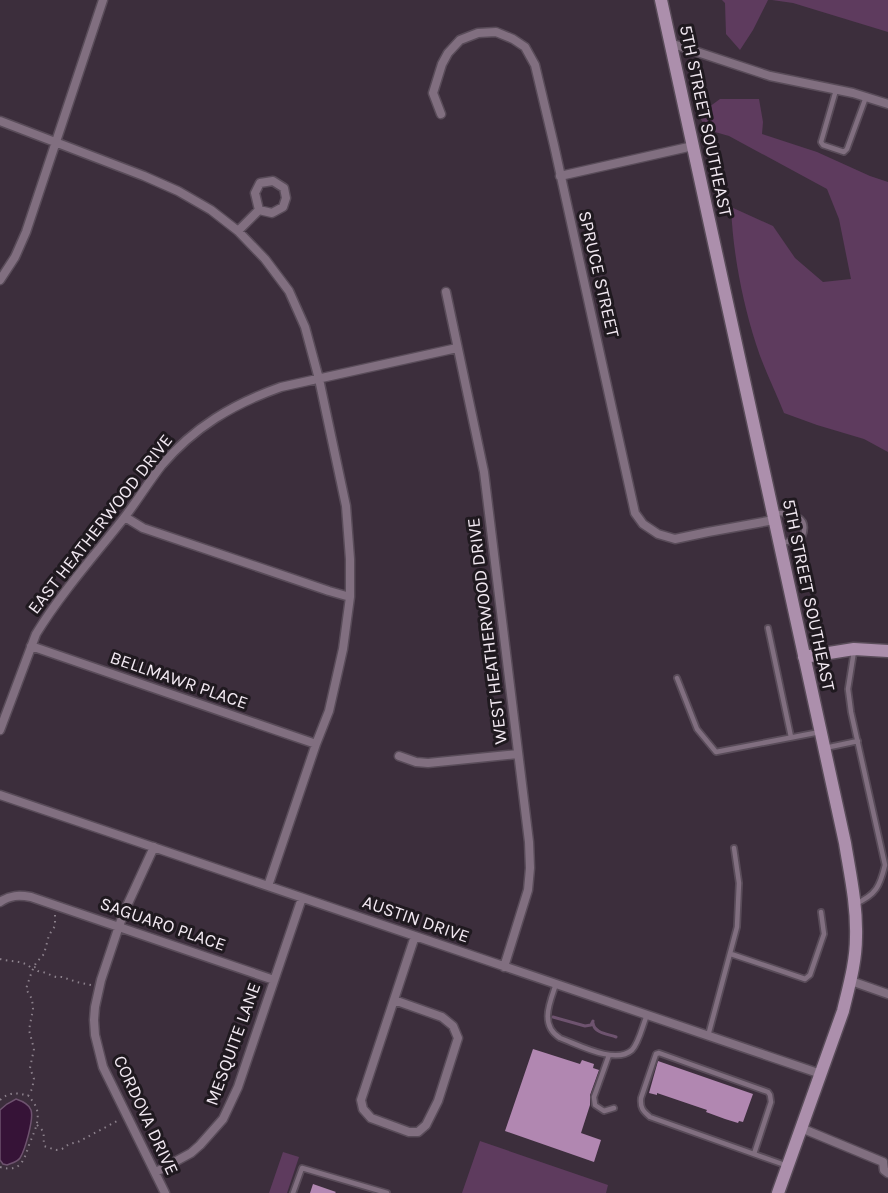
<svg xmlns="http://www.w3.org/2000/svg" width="888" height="1193" viewBox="0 0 888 1193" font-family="Karla,sans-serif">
<rect width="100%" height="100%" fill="#3c2e3c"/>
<path fill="#5e3b5e" d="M722,0H768L753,30L740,50L726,34L725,3Z
M772,0H888V32L793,3Z
M720,99H759L763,122L762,134L817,152L870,176L888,182V452L864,439L817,425L784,413C775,390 763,367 756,344C742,300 733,253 731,207L773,226L795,258L823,282L851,279L839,219L827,189L729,136L708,130L698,115Z
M480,1141L608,1185L606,1193H462Z
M283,1152L299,1157L287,1193H269Z"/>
<path fill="#361337" stroke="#6e536f" stroke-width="1.5" d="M16,1099C22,1101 29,1104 31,1110C34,1119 25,1150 20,1158C17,1162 12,1163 7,1165L3,1164L0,1160V1110L7,1104Z"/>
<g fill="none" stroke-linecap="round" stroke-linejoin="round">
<path stroke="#6e536f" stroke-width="3" d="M553,1017L585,1026L591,1025L593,1021
M593,1023C594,1033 608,1034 616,1037"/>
</g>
<path fill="#b187b1" d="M533,1049L580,1064L582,1060L594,1064L593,1068L599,1070L590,1095V1105L581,1133L601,1140L594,1162L505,1131Z
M658,1061L753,1094L743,1122L739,1121L738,1123L725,1119L706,1112L707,1110L657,1093V1095L649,1093Z
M313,1184L336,1192L335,1193H310Z"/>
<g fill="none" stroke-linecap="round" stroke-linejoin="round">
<g stroke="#594c59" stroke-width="8">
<path id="lane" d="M836,90L821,142L823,145L844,152L847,149L866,97
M775,513C792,513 811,516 802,538L782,543
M768,628L791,737
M854,651L848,689L851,712L885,865C880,886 876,895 855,904
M677,678L697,729L716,752L820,732
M825,748L858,741
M731,954L805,979L810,975L824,934L821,912
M556,984C550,1002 539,1025 560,1038C577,1044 615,1065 632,1050C639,1043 643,1024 647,1015
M708,1036L737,927L739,883L734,848
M609,1055L594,1097L595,1105L604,1111L614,1108
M754,1154L771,1102L770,1095L768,1092L659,1053L656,1054L641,1098C640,1108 643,1111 650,1117L785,1165
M293,1193L302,1168L387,1193"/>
</g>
<g stroke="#594c59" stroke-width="11">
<path id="street" d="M670,43L770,76L853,93L888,104
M441,114L433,93L442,64L448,53L460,40L478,33L496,32L513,39L525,47L535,65L554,145L635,513L643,524L658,534L675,539L708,532L774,520
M0,121L144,176L178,191L211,210L238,231L265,259L289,291L305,327L319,379L346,506L350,559V597L343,649L329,711L316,744L268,886
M560,176L693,146
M273,181L284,188L286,198L283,207L272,213L259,210L255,193L260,183Z
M238,231L259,210
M0,280L15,257L26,232L103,0
M446,292L484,472L529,842L530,868L528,890L504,967
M125,517L143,528L329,591L350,597
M31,646L316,744
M0,730L36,634C61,593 94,556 124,518C137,501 148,483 161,466C194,427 233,404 281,387L457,348
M399,756L416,762L428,763L518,754
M0,795L821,1074
M154,847L125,910L119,926L101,980L95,1007L94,1020L95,1035L103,1067L165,1193
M0,902C10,895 19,895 31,897L274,980
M851,981L888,994
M394,1000L442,1017L453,1026L458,1038L438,1101L426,1125L418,1132H409L371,1118L363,1109L361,1100L415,936
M801,1128L883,1162
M883,1162L884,1170L888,1173
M156,1172L191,1153L200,1145L223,1119L238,1087L302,898"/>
</g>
<g stroke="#594c59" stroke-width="15">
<path id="secondary" d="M661,0L845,843C850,874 857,905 856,937C856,962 849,986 843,1011L778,1193
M804,657L854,649L888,651"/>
</g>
<path stroke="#8c818c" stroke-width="2" stroke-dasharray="1.5 4.5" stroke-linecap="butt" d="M0,959C10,962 24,960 31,968L36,967L38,971L43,972L56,977H62L77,982L91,985
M0,1100C9,1092 17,1092 28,1096L32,1089L34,1079L30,1068L34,1049L29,1030L33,1009L32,999L26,989L32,971L36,963L44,954L49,935L55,926V914
M37,1125C46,1132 43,1135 44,1146L56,1150L62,1149L69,1144L78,1142L119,1120
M0,1167C21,1173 24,1160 29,1145C36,1127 45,1112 28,1096"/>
<use href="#lane" stroke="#816f80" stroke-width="4.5"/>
<use href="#street" stroke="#816f80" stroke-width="8"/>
<use href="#secondary" stroke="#ac8fac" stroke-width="12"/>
</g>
<g text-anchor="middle" stroke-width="6" stroke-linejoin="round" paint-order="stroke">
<g font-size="18" fill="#f2e9f2" stroke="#1f191f">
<text transform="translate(706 121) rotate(78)" y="6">5TH STREET SOUTHEAST</text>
<text transform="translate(599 274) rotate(77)" y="6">SPRUCE STREET</text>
<text transform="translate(100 524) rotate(-52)" y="6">EAST HEATHERWOOD DRIVE</text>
<text transform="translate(809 595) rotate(78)" y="6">5TH STREET SOUTHEAST</text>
<text transform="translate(487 631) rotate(-97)" y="6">WEST HEATHERWOOD DRIVE</text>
<text transform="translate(179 680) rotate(19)" y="6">BELLMAWR PLACE</text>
<text transform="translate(416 919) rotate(19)" y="6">AUSTIN DRIVE</text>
<text transform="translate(163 924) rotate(19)" y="6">SAGUARO PLACE</text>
<text transform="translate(233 1044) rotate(-70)" y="6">MESQUITE LANE</text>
<text transform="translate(146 1115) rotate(65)" y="6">CORDOVA DRIVE</text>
</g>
</g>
</svg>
